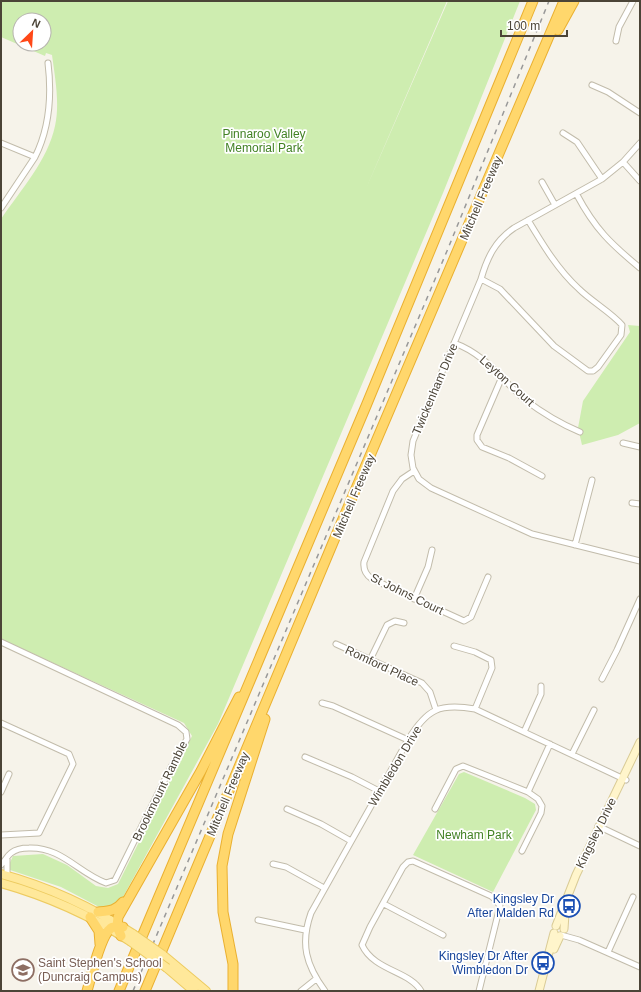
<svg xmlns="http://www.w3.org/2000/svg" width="641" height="992" viewBox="0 0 641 992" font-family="Arial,sans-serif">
<rect width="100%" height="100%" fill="#f6f3ea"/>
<path fill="#ceedb0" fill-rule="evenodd" d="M1,1H447L365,191L448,1H520L443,193L218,724L123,897L111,906L101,908L61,887L7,869L13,856L43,854L67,865L96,886L108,888L118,884L192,736L184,723L1,639V219C20,191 48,160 55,126C60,103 55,78 52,55L46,53L45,56L1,37ZM20,20H44V44H20Z
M628,325L640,326V423L618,435L582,445L578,428L583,401L630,332Z
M464,772L525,798L535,804L536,810L493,892L413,855L459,774Z"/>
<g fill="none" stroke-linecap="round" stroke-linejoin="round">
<g stroke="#c2bcab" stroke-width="7">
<path id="minor" d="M616,41L619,27L633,1
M592,85L608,92L640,113
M563,133L577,142L602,179
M1,143L35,157L1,208
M640,143L623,162L602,179L514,228C495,241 487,258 481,279L413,441L411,455L413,468L419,479L431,488L532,534L640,561
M35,157C50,127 52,96 48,63
M623,162L640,181
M542,182L555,205
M577,195C595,229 611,244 640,268
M481,279L500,289L554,346L588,371H593L598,367L621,335L622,325C612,313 591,301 579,289C558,270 543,245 528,220
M454,343C485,354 501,379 524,399C541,412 561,424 580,432
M502,377L477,435V440L482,447L509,458L542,476
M623,443L640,447
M414,471L402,479L393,491L364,562C363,570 366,575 372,579L464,621L471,617L488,577
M632,503L640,504
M575,545L592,480
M414,599L428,567L432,550
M1,642L178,725L186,732L187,739L171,767L115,880L106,883C77,872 62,847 29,848C22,848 16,849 11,853C7,856 5,861 1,865
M336,644L422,683L430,692L436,710
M454,646L475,652L491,660L492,668L475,709
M370,660L387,625L395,621L404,623
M602,679L617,650L640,599
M322,703L333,706L408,740
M1,723L69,754L73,764L39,833L1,835
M524,732L541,694V686
M572,754L594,710
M305,757L352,777L379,791
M1,792L9,774
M528,792L550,744
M287,809L321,824L351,841
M435,809L456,769L463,766L528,792L538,799L542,806L541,813L522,851
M598,826L640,846
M7,859V875
M273,864L286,867L324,888
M384,904L443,935
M258,920L305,930
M561,935L579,940L640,967
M608,952L633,897
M301,991L316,979
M325,991C306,965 300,944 311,913L408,740C427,709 439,703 475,709L626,780
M421,991C410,971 374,971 362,945L370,927L403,867L408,862L413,861L491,896L496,900L500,906L479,991"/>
</g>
<g stroke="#d9cb96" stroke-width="9">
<path id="secondary" d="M556,926L576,875L640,742
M564,929L565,914
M554,949L560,936
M539,991L554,933"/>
</g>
<g stroke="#edcb60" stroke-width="10">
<path id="primary" d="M1,874C49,887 92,907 133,934
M1,883C47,896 90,915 130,941
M163,955L206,991
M167,968L194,991"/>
</g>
<g stroke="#eab030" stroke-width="11">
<path id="motorway" d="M558,30L574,1
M98,912C109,911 116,911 123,902
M90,917L99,931L100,944
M121,936L117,926L118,917L201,771L239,697
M87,991C91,978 100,936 111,928C114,926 119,927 123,927
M119,991L366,406L533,1
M145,991L337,533L564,1
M233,991V964L223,912L222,866L228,834L265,719"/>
</g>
<use href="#minor" stroke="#fff" stroke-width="5"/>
<use href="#secondary" stroke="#fff5cb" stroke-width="7"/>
<use href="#primary" stroke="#ffe89a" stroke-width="8"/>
<use href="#motorway" stroke="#ffd76c" stroke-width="9"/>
<path stroke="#999" stroke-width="1.5" stroke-dasharray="5 5" stroke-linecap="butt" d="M133,991L447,251L549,1"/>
<g stroke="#edcb60" stroke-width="10" stroke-linecap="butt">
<path id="primary-bridge" d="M133,934L163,955
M130,941L167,968"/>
</g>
<use href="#primary-bridge" stroke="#ffe89a" stroke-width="8"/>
</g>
<defs>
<g id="bus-ring" transform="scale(1.15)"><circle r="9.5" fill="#fff" stroke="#1a4fb4" stroke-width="1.5"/><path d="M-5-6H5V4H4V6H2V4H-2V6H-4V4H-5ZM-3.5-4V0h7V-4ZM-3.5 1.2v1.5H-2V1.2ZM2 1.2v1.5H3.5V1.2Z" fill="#1a4fb4"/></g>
<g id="school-ring" transform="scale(1.15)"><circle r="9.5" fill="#fff" stroke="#8d6e63" stroke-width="1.5"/><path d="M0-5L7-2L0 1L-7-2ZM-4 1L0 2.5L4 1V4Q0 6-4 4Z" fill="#8d6e63"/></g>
</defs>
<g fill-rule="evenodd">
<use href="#bus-ring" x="569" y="906"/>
<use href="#bus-ring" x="543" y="963"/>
<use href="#school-ring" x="23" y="970"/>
</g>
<g text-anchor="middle" stroke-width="3.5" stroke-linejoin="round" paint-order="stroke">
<g font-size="12" fill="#428224" stroke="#fff">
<text x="264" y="138">Pinnaroo Valley<tspan x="264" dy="14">Memorial Park</tspan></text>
<text x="474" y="839">Newham Park</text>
</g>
<g font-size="12" fill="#4b4437" stroke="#fff">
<text transform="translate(481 198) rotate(-67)" y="4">Mitchell Freeway</text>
<text transform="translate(507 381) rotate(42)" y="4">Leyton Court</text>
<text transform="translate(435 389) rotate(-67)" y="4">Twickenham Drive</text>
<text transform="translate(354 496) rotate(-67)" y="4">Mitchell Freeway</text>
<text transform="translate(407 594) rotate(26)" y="4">St Johns Court</text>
<text transform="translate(382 666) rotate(25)" y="4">Romford Place</text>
<text transform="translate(395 766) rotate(-59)" y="4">Wimbledon Drive</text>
<text transform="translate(160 791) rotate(-64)" y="4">Brookmount Ramble</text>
<text transform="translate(228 794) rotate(-67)" y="4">Mitchell Freeway</text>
<text transform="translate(596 833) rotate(-64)" y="4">Kingsley Drive</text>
</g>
<g font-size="12" fill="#164399" stroke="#fff" text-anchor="end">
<text x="554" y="903">Kingsley Dr<tspan x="554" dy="14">After Malden Rd</tspan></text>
<text x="528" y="960">Kingsley Dr After<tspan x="528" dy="14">Wimbledon Dr</tspan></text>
</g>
<g font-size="12" fill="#785e54" stroke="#fff" text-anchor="start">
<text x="38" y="967">Saint Stephen's School<tspan x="38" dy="14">(Duncraig Campus)</tspan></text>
</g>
</g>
<rect width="641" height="992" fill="none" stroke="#4b4437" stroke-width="4"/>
<g transform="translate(32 32) rotate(25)"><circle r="19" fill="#ffffff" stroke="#b7b4af"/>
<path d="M0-3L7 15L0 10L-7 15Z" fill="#ff4818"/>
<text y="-6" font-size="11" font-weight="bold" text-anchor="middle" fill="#4b4437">N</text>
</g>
<path d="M501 30v6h66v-6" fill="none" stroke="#4b4437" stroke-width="2"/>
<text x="507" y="30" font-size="12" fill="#4b4437" stroke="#ffffff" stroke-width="3" paint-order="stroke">100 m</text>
</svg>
